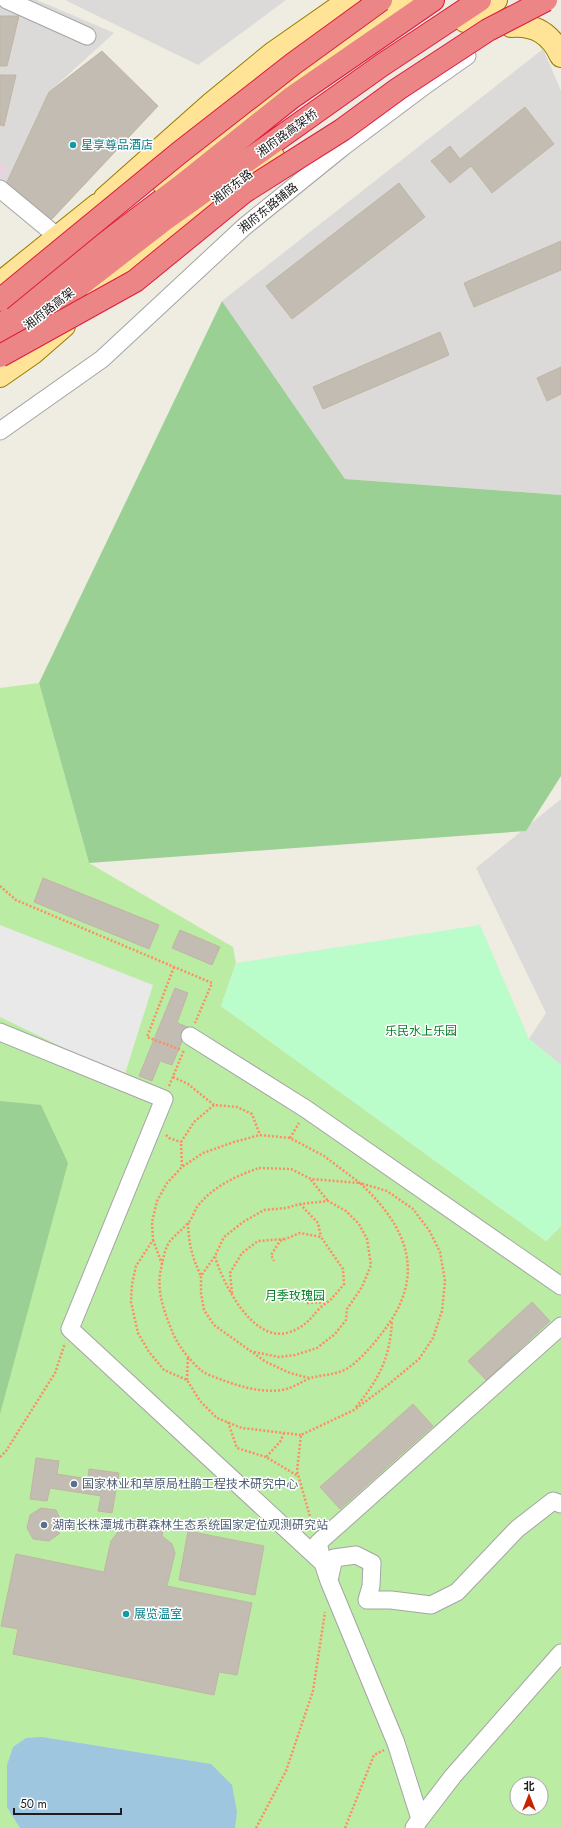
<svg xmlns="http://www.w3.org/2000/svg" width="561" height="1828" viewBox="0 0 561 1828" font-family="Jost,'Noto Sans SC',sans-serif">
<rect width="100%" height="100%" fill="#efece2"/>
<path fill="#dbdad9" d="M0,0H37L114,33L49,92L3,190L0,189Z
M65,0H286L198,65Z
M543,49L561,91V495L345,479L222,301Z
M561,799V1065L529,1039L546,1013L476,868Z"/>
<path fill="#e8d3e1" d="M0,163L9,168L0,180Z"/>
<path fill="#bbeca4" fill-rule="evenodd" d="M39,683L89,863L233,947L236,963L221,1006L546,1241L561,1226V1828H0V688ZM517,1784H541V1808H517Z"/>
<path fill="#9bd094" d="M222,301L345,479L561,495V776L526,831L89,863L39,683Z
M0,1101L41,1105L68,1163L0,1414Z"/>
<path fill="#bbfccb" d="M480,925L529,1039L561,1065V1226L546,1241L221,1006L236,963Z"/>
<path fill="#e9e9e9" d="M0,925L153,985L124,1077L0,1017Z"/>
<path fill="#9fc6df" d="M42,1737L211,1764L232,1785L237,1812L235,1828H20L7,1807V1765L13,1747L26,1738Z"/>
<path fill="#c3bcb2" stroke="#c1b5a3" d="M0,16H19L7,66H0Z
M102,51L158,106L51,220L6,184L49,92Z
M0,75H16L4,126L0,125Z
M525,107L554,144L492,193L471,166L450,183L431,161L450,146L460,159Z
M399,183L425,217L292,319L266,286Z
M561,241V270L474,307L464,283Z
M440,332L449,355L323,409L313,387Z
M561,367V394L547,401L537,378Z
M43,878L159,925L149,949L34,902Z
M180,930L220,947L212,965L172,948Z
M175,988L188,993L177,1023L188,1027L172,1065L160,1061L152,1081L139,1076Z
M532,1302L550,1321L486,1380L468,1361Z
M413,1404L433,1426L340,1509L320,1487Z
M36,1458L59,1461L57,1474L88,1479L89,1469L119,1473L112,1513L98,1511L101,1496L50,1488L47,1501L30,1499Z
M41,1508L56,1510L61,1521L59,1534L49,1541L33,1539L27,1528L30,1515Z
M135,1519L164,1525L162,1536L172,1544L175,1553L167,1586L252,1603L237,1675L219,1672L214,1695L13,1654L18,1629L1,1626L16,1554L104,1572L111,1541L118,1532L132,1530Z
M188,1531L264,1546L255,1595L179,1580Z"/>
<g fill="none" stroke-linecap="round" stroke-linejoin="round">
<g stroke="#a4a4a4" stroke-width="19">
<path id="minor" d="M7,0L87,36
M0,189L58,237
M0,431L102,359L244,227L343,147L427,84L467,56
M0,1032L164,1099L70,1329L323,1563L329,1581L396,1743L420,1819L414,1828
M190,1036L306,1109L561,1286
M323,1563L318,1543L561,1326
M329,1580L334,1558L356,1555L372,1563L371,1586L367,1600H391L431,1605L457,1592L517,1529L553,1501L561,1504
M420,1819L453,1776L561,1653"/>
</g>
<g stroke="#957d00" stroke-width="24">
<path id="major" d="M465,21L496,0
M511,26C535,24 551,34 561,56
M161,181L365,27L406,0
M105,198L212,103L273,53L349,0
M0,283L97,205L127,194
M97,297C153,248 212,199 273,156
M0,376L33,353L64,326"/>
</g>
<g stroke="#e01b3d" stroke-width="24">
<path id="highway" d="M0,326L91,254L182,185L291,98L433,0
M0,347L164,220L382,65L480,0"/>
</g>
<path stroke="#ff8d62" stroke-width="2.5" stroke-dasharray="2 2" stroke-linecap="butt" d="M0,886L16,900L212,983L195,1023
M174,967L147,1037L181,1050
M173,1077L188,1084L214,1105
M169,1086L184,1050
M166,1135L169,1138L181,1142
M290,1138L299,1123
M182,1166L181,1142L194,1122L214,1105L237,1107L252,1114L260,1135
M259,1168L291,1169L311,1179L360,1183C409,1229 427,1276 382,1333C372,1346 361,1359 348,1368C335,1376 321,1374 308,1379C299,1383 293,1388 282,1390C259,1393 238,1386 217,1378C212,1376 206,1374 202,1371C190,1361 178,1346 172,1331C164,1311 156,1290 161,1269C163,1260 165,1245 172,1239C177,1233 183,1229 188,1223C192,1219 194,1212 197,1207C212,1187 236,1176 259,1168Z
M311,1180L328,1201
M300,1204L318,1223L321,1237
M188,1223C189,1245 192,1257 201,1276
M153,1240L162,1264
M215,1257C223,1283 253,1345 290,1332C306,1326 309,1320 320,1308C324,1304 329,1302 332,1298C336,1294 340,1289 344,1284L343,1269L321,1237L300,1233L280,1241L271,1255L274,1261
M232,1293L230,1273L242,1253L258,1241L284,1239
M307,1303L327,1302
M254,1352L279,1357L295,1355L317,1348L335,1334L346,1320L347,1309L362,1287L371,1265L367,1239L359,1224L346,1211L328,1201L300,1204L286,1208L264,1210L243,1222L224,1237L215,1256L201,1276V1293L204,1310L214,1325L266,1362L290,1373L309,1378
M187,1380L188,1357
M356,1407C379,1379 390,1358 392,1321
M228,1422L237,1448L266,1457
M284,1433L280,1442L266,1457L298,1476
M301,1435L242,1428L217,1418L200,1401L187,1380L164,1370L149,1352L138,1333L131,1302L132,1284L136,1266L153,1240L152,1222L157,1201L167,1183L182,1167L203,1153L234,1142L260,1135L290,1138L324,1156L360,1183L387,1191L413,1209L429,1230L440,1252L445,1281L442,1311L433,1338L419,1359L389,1384L354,1410L301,1435L297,1471L313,1527
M0,1457L6,1451L55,1373L65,1343
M256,1828L286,1771L313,1691L325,1612
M345,1828L374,1755L384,1750"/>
<use href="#minor" stroke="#fff" stroke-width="17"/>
<use href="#major" stroke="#ffe396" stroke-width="22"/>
<use href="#highway" stroke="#eb8586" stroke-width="22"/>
<g stroke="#e01b3d" stroke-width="24" stroke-linecap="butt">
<path id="highway-bridge" d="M0,300L179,153L293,64L381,0
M0,356L135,281L244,192L342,130L398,89L488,30L546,0"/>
</g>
<use href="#highway-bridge" stroke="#eb8586" stroke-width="22"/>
</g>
<g fill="#0f9aa8" stroke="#fff" stroke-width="1.5">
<circle cx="73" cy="145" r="4"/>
<circle cx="126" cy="1614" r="4"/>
</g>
<g fill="#5c6f8a" stroke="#fff" stroke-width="1.5">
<circle cx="74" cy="1484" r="4"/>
<circle cx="44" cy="1525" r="4"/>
</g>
<g text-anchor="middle" stroke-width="3" stroke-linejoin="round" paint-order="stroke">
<g font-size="12" fill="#1d1d1d" stroke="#fff">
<text transform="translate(287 133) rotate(-36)" y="4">湘府路高架桥</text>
<text transform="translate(232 187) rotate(-38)" y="4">湘府东路</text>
<text transform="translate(268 208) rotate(-39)" y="4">湘府东路辅路</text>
<text transform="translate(49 309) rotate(-38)" y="4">湘府路高架</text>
</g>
<g font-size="12" fill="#0d838f" stroke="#fff" text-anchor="start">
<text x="81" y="149">星享尊品酒店</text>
<text x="134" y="1618">展览温室</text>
</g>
<g font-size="12" fill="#067f25" stroke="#fff">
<text x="421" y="1035">乐民水上乐园</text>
<text x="295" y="1300">月季玫瑰园</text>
</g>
<g font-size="12" fill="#4e5e75" stroke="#fff" text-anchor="start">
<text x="82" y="1488">国家林业和草原局杜鹃工程技术研究中心</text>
<text x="52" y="1529">湖南长株潭城市群森林生态系统国家定位观测研究站</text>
</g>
</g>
<g transform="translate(529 1796)"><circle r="19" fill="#ffffff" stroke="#a5a5a5"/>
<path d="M0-3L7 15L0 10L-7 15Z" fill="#c92200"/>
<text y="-6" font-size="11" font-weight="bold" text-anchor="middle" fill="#1d1d1d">北</text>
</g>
<path d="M14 1808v6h107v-6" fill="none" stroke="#1d1d1d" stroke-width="2"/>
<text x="20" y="1808" font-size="12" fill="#1d1d1d" stroke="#ffffff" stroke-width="3" paint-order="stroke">50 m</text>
</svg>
